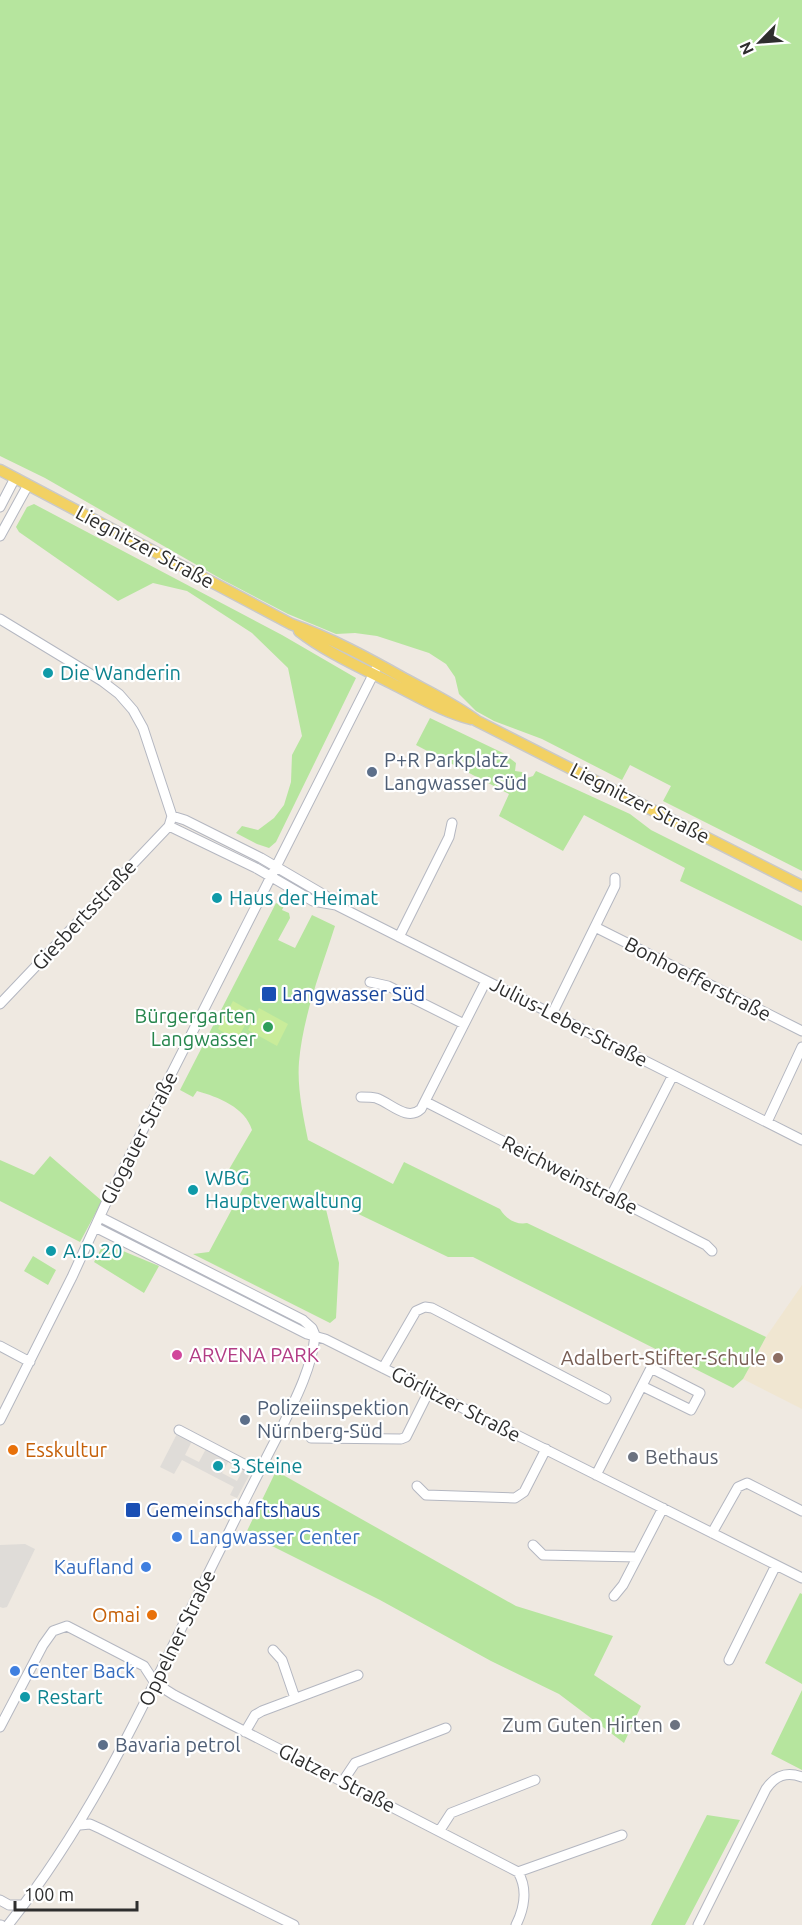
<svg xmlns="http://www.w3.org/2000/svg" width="802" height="1925" viewBox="0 0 802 1925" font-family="Ubuntu,sans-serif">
<rect width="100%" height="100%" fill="#efe9e1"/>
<path fill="#f0e6d1" d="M802,1285V1409L743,1379L766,1337Z"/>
<path fill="#b6e59e" d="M0,0H802V871L663,801L671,786L630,765L622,780L542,739L494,721L476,711L459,694L455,677L446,664L429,653L377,636L355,633L336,634L288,614L223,580L45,478L0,456Z
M34,504L282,635L356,678L276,842L269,848L257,844L236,833L242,826L258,830L274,818L284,805L291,782L292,755L302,736L288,668L252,633L187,591L153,583L118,601L19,532L16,527L27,507Z
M430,718L503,753L516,763L515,771L522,772L527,778L533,776L536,771L630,814L651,830L802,906V941L680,881L685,868L584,815L563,851L499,816L509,794L416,745Z
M276,903L284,906L282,910L289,913L290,918L278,940L295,948L312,915L335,926C321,970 303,1016 299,1062C297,1088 303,1115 308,1140L393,1184L404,1162L500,1209C506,1219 516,1225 527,1223L766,1337L743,1379L733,1388L473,1257H448L323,1197L339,1263L336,1318L330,1323L193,1254L209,1252L247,1181L228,1171L252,1130C245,1107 218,1097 197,1091L193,1097L180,1090Z
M50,1156L102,1201L80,1242L0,1201V1160L34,1175Z
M111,1246L159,1266L144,1293L94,1262L101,1249Z
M33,1256L56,1270L48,1285L24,1271Z
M276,1471L516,1606L613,1636L594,1675L641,1706L624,1743L559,1694L491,1661L380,1600L246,1533Z
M800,1593L802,1594V1684L765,1663Z
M802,1690V1770L771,1754Z
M707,1815L740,1820L685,1925H651Z"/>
<path fill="#c9ec9a" d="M233,1001L252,1012L237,1040L218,1029Z
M259,1008L288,1024L277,1046L248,1030Z"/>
<path fill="#dfdcd8" d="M179,1430L194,1437L185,1455L199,1462L208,1445L231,1457L222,1473L237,1481L246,1464L253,1468L237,1498L230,1495L234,1487L182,1460L174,1474L160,1467Z
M25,1544L35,1549L7,1607L3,1608L0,1607V1545Z"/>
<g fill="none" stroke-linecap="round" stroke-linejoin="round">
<g stroke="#b4b7c1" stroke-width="11">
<path id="minor" d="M0,507L15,478
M0,536L28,485
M0,619L102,681L119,694L133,710L143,728L172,816L169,826L0,1004
M172,816L185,820L261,858L326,896L336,905L802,1140
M169,826L256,868L313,901L336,905
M595,927L802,1031
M399,937L449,837L452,823
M370,982L388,986L464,1024
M552,1014L615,886V878
M361,1097C366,1097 372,1097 376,1098C391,1103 407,1122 421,1109L486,981
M426,1102L706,1245L712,1251
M767,1122L802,1047
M611,1196L673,1075
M100,1217L303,1320L312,1328L315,1335
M95,1227L307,1334L325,1339L383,1368L802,1578
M0,1346L30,1362
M383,1368L416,1311L425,1307L432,1308L606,1399
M0,1420L72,1277L105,1205L376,669
M179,1430L259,1472
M311,1438L401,1439L406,1437L429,1391
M596,1475L651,1368L700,1393L691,1410L642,1386
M417,1486L426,1495L515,1498L524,1492L546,1449
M712,1533L738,1487L747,1483L802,1511
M533,1545L543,1555L637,1557
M614,1596L623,1585L663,1508
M273,1650L282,1660L295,1698
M729,1660L776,1565
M0,1727L43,1645L53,1631L67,1626L144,1666L155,1683L174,1695L518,1872C528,1889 524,1909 516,1925
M245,1732L255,1715L262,1711L358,1675
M343,1781L355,1763L446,1728
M80,1825L90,1824L101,1829L294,1925
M440,1830L451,1813L535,1780
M518,1872L622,1835
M0,1900L9,1905H23
M0,1925H1
M8,1925C105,1803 160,1667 230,1530C245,1499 261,1468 277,1437C292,1406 312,1370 315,1335
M698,1925L766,1789C775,1776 786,1771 802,1777"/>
</g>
<g stroke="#c9c9c9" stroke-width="13">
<path id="major" d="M0,470L291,624C331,638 368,658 405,679C429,692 455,704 477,721L802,886
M299,631C326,652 360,667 391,683C417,696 443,712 471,719"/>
</g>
<use href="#minor" stroke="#fff" stroke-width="9"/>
<use href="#major" stroke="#f2d163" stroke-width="10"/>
</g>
<g fill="#0f9aa8" stroke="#fff" stroke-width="2">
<circle cx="48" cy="673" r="6"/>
<circle cx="217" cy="898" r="6"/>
<circle cx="193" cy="1190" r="6"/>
<circle cx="51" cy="1251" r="6"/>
<circle cx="218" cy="1466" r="6"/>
<circle cx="25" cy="1697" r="6"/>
</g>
<g fill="#5c6f8a" stroke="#fff" stroke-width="2">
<circle cx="372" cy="772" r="6"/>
<circle cx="245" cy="1420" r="6"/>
<circle cx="103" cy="1745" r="6"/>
</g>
<g fill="#1a4fb4" stroke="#fff" stroke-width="2">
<rect x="261" y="986" width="16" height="16" rx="3"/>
<rect x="125" y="1502" width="16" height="16" rx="3"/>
</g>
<circle fill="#2e9e5b" stroke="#fff" stroke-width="2" cx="268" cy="1027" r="6"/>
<circle fill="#d1479c" stroke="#fff" stroke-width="2" cx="177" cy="1355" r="6"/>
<circle fill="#8d6e63" stroke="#fff" stroke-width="2" cx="778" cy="1358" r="6"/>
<g fill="#e8710a" stroke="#fff" stroke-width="2">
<circle cx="13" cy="1450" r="6"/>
<circle cx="152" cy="1615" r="6"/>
</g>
<g fill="#6b7280" stroke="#fff" stroke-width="2">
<circle cx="633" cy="1457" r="6"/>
<circle cx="675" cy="1725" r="6"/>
</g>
<g fill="#3f7fe0" stroke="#fff" stroke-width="2">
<circle cx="177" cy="1537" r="6"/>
<circle cx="146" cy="1567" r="6"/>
<circle cx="15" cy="1671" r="6"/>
</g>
<g text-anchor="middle" stroke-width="4.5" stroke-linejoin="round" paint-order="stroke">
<g font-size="20" fill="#2e2e2e" stroke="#fff">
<text transform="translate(145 547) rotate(28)" y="7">Liegnitzer Straße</text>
<text transform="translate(640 803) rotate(27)" y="7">Liegnitzer Straße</text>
<text transform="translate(84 915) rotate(-47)" y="7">Giesbertsstraße</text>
<text transform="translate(698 979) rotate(27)" y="7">Bonhoefferstraße</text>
<text transform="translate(569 1022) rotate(27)" y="7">Julius-Leber-Straße</text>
<text transform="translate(139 1138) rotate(-63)" y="7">Glogauer Straße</text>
<text transform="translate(570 1175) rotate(27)" y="7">Reichweinstraße</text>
<text transform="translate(456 1404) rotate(27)" y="7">Görlitzer Straße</text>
<text transform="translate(177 1638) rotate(-64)" y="7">Oppelner Straße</text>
<text transform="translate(337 1778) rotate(27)" y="7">Glatzer Straße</text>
</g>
<g font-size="20" fill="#0d838f" stroke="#fff" text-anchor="start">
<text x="60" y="680">Die Wanderin</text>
<text x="229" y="905">Haus der Heimat</text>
<text x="205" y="1185">WBG<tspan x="205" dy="23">Hauptverwaltung</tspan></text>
<text x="63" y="1258">A.D.20</text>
<text x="230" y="1473">3 Steine</text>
<text x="37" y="1704">Restart</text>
</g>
<g font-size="20" fill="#4e5e75" stroke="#fff" text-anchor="start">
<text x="384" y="767">P+R Parkplatz<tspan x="384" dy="23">Langwasser Süd</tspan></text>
<text x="257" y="1415">Polizeiinspektion<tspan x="257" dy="23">Nürnberg-Süd</tspan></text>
<text x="115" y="1752">Bavaria petrol</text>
</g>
<g font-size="20" fill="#164399" stroke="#fff" text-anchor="start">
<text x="282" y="1001">Langwasser Süd</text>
<text x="146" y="1517">Gemeinschaftshaus</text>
</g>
<g font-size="20" fill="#27864d" stroke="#fff" text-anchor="end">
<text x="256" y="1023">Bürgergarten<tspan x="256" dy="23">Langwasser</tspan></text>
</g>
<g font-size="20" fill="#b23c85" stroke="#fff" text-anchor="start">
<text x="189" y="1362">ARVENA PARK</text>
</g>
<g font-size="20" fill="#785e54" stroke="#fff" text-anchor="end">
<text x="766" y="1365">Adalbert-Stifter-Schule</text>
</g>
<g font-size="20" fill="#c56008" stroke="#fff" text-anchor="start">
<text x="25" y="1457">Esskultur</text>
<text x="140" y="1622" text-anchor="end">Omai</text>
</g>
<g font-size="20" fill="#5b616d" stroke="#fff" text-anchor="start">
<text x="645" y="1464">Bethaus</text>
<text x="663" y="1732" text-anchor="end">Zum Guten Hirten</text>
</g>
<g font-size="20" fill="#366cbe" stroke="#fff" text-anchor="start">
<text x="189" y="1544">Langwasser Center</text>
<text x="134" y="1574" text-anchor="end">Kaufland</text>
<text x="27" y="1678">Center Back</text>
</g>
</g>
<g transform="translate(760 42) rotate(245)" stroke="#ffffff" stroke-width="4.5" paint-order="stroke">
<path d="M0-4.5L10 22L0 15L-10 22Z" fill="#2e2e2e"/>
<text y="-9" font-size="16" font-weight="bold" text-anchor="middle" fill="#2e2e2e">N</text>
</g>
<path d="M15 1901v9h122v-9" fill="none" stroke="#2e2e2e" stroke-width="3"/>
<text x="24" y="1901" font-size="18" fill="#2e2e2e" stroke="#ffffff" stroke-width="4.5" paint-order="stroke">100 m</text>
</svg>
